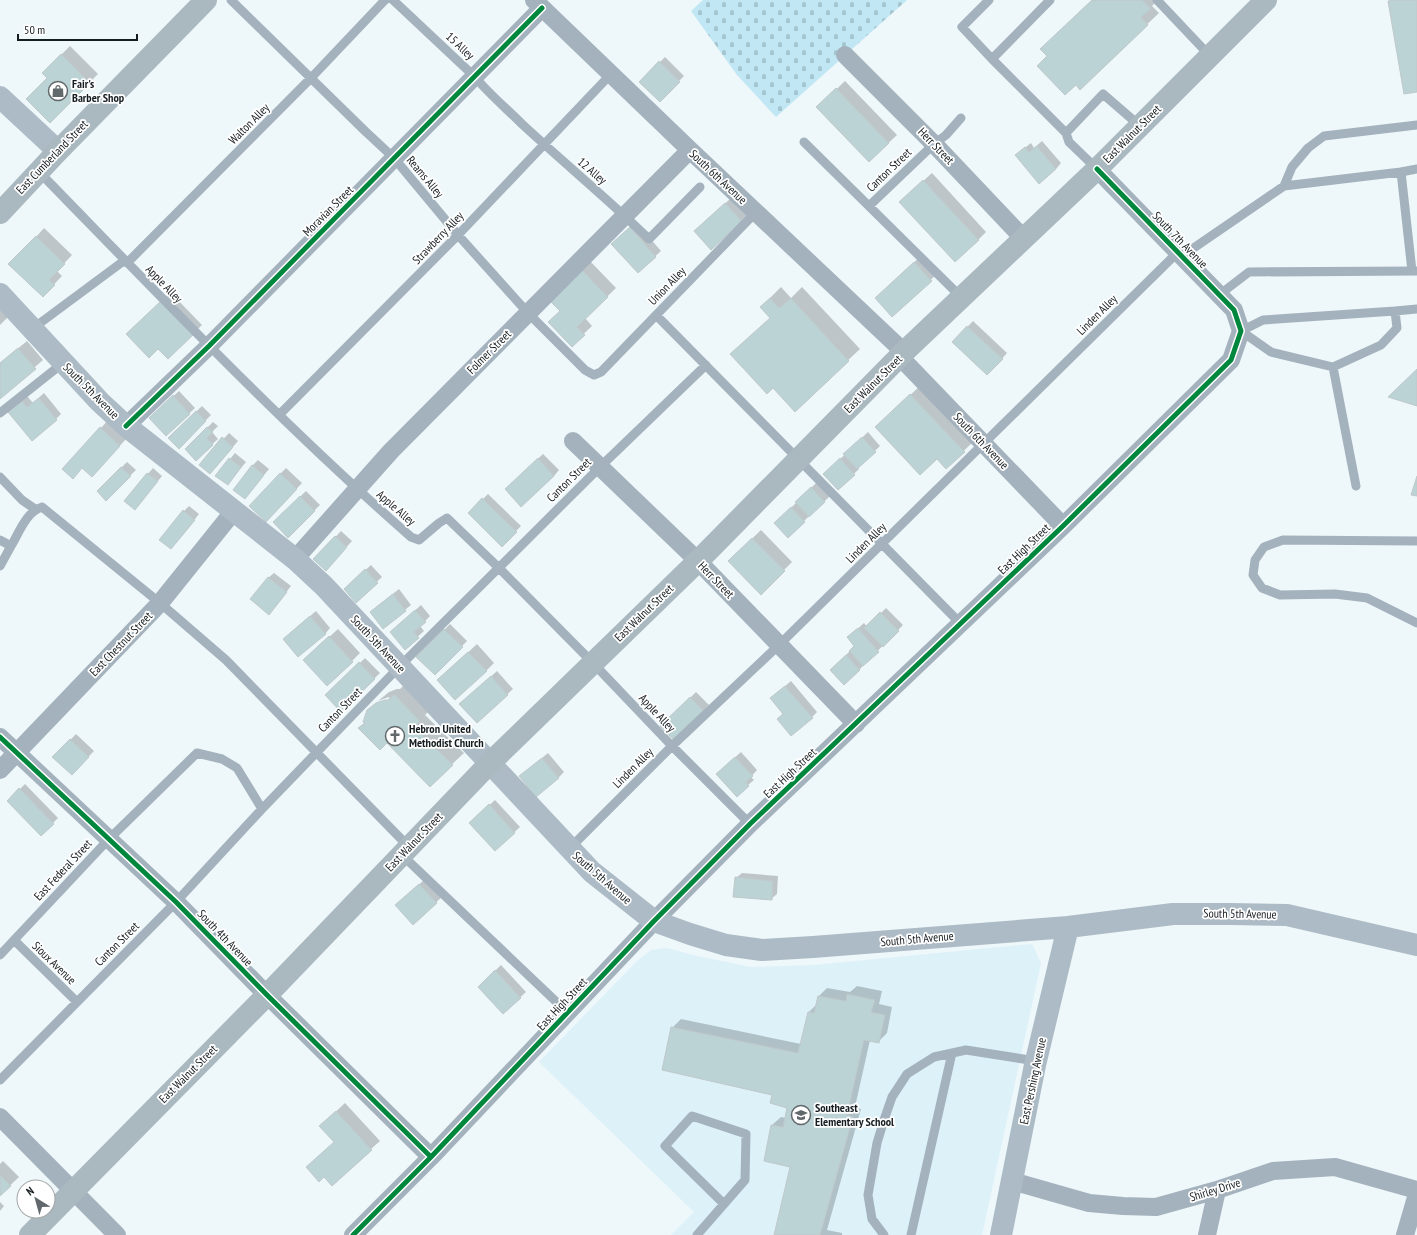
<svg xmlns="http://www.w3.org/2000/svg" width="1417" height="1235" viewBox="0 0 1417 1235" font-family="'PT Sans Narrow',sans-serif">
<defs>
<pattern id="cemetery-stones" width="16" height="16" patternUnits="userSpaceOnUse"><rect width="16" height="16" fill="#c1e7f4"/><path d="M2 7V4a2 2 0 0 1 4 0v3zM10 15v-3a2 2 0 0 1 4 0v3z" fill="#a5c6d1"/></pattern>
</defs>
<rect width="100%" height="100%" fill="#eef7fa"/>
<path fill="#ddf1f9" d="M1032,944L1041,963L982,1235H671L694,1212L539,1062L637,961L651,950L667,948L697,956L751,967L814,965Z"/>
<path fill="url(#cemetery-stones)" d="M703,0H907L776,117L737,75L691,11Z"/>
<path fill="#0003" d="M1092,0H1158L1152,6L1159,13L1080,88L1048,56Z
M70,46L98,74L50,122L48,78L43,73Z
M665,57L684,76L660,100L640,82Z
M845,81L897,135L869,161L818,107Z
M1042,141L1061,163L1056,169L1022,150L1031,143L1034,148Z
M932,173L986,232L978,240L909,194Z
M731,198L747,215L712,248L701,226Z
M636,222L661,251L638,272L618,238Z
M44,228L72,255L57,271L62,276L43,296L36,237Z
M923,254L939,272L893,316L884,290Z
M589,260L616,288L585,318L592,326L572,345L561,311L549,299Z
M781,287L791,298L802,287L860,349L795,410L771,318L761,307Z
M171,293L202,325L194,333L136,326Z
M0,308L8,317L0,325Z
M973,321L1007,353L993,369L953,342Z
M27,341L43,360L0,397V363Z
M922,384L975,440L946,468L937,458L888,416Z
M179,391L195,408L166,435L150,418Z
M44,393L61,414L56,419L10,412L27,396L33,403Z
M202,406L211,415L179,447L169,438Z
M109,419L128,437L100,467L101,428Z
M213,422L218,426L212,432L218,439L196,459L186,449Z
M868,432L880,446L858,467L859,469L838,489L830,469Z
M229,433L238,441L215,468L200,464Z
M235,453L246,462L228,484L230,459Z
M543,454L559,470L554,476L511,484Z
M258,460L269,469L245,498L252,466Z
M127,462L136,470L106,499L98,491Z
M153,468L162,476L135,509L125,501Z
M286,468L302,483L272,515L280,474Z
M817,482L830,496L804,521L781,518Z
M306,491L320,505L288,536L274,522Z
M488,494L521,526L502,545L469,513Z
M189,506L199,514L176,543L184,511Z
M761,530L792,562L761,593L729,561Z
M341,531L352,541L331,564L315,559Z
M371,565L382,577L356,601L350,584Z
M274,573L291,586L274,608L268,578Z
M399,589L411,605L383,628L376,607Z
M421,605L430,616L420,626L424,631L405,648L391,632Z
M886,608L903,625L859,670L836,665L855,646L854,632L864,623L867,627Z
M316,611L330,628L325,634H289Z
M450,624L467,641L435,674L418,657Z
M338,629L360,653L352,661L313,652Z
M477,644L494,663L486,671L447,672Z
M365,658L380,673L341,710L327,695Z
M497,671L513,689L477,722L466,699Z
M791,681L817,712L812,717L784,713L777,693Z
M406,683L431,709L425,715L464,753L430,785L387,742L360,728L365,722L368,711L377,702V703L390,699L389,697L378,701L389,692L397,689H400Z
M696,692L709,705L675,739L662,726Z
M76,734L94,751L72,774L54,757Z
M741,752L757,770L751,777L754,780L748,785L722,769Z
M548,753L564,772L558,778L520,776Z
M25,784L58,818L41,835L8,801Z
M495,800L520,827L495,850L476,817Z
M742,873L778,876L777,894L771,899L736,878Z
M425,879L442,897L413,923L402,900Z
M501,965L526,992L503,1013L479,987Z
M857,986L882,991L879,1004L892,1007L887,1033L878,1042L870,1040L855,1107L861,1109L827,1230L842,1233V1235H775L791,1166L765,1160L772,1125L781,1117L786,1118L789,1107L773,1095L672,1028L681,1019L801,1044L809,1012L817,1004L819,996L827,988L850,992Z
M345,1103L380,1141L332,1184L335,1141L329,1118Z
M3,1161L19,1177L0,1195V1164Z
M0,1202L4,1206L0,1211Z"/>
<path fill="#bbd3d5" stroke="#c0c8ca" d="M1092,0H1142L1151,9L1141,17L1148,25L1080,90L1076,85L1065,95L1037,66L1047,56L1040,49Z
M1394,0H1417V92L1404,94L1388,1Z
M61,54L90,83L50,123L26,99L47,78L42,73Z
M659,61L680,82L660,102L639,82Z
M836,88L889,143L869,162L816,107Z
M1037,146L1056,169L1039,184L1015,155L1025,147L1029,152Z
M923,180L979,240L955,262L899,202Z
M725,203L742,221L711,250L694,231Z
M630,227L656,257L638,273L611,244Z
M36,236L65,264L49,280L55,285L43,297L8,264Z
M914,262L932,281L892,317L875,298Z
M580,268L608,297L577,327L585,335L572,347L548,322L560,311L548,299Z
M770,298L779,308L791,298L849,361L795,412L773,388L767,394L730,354L770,318L760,307Z
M162,300L194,334L168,359L158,349L149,358L126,334Z
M967,326L1003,359L987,375L952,342Z
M18,348L36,369L0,399V363Z
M1417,369V406L1388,397Z
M910,394L965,452L946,469L937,459L920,475L875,427Z
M173,395L190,414L166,436L149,418Z
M39,398L57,420L32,441L8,412L22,401L27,407Z
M196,411L206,421L179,449L168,438Z
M100,427L120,446L92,477L82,468L73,479L62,469Z
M207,427L213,432L207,438L213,445L196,461L185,449Z
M222,437L233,447L210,474L199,465Z
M862,437L876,452L857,469L843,454Z
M229,458L241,467L228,485L215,476Z
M538,458L554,476L521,507L505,489Z
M840,458L855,475L838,490L823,474Z
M252,465L264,475L245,499L233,490Z
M121,467L131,476L106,501L97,491Z
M147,473L158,481L135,510L124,501Z
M280,473L297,489L266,522L249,506Z
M1417,476V496L1411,495Z
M811,487L825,502L809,517L795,502Z
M300,496L315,511L288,538L273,522Z
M482,498L517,532L502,547L468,513Z
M791,507L805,522L788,538L774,523Z
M183,510L195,520L171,549L159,540Z
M335,536L347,547L326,571L313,559Z
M752,538L785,571L761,595L728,561Z
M365,569L378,583L356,603L344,589Z
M268,577L287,592L269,615L250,599Z
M393,594L406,611L383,629L370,612Z
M415,610L426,622L414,632L419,638L405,650L390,632Z
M880,612L899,631L883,647L864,628Z
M310,616L326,634L298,657L283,639Z
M858,628L879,652L863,666L849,651L854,646L847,637Z
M444,629L463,647L435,675L416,657Z
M329,636L353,662L327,686L303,660Z
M468,652L487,671L455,700L437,680Z
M846,655L860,670L844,685L830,670Z
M359,662L375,679L341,712L325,695Z
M491,676L508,695L477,723L459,704Z
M785,686L813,718L791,736L777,719L783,714L770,698Z
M394,694L420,721L414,727L453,765L430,787L387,743L380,750L358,728L365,723L363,722L367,710L376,703L385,700H388Z
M690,697L704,711L675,741L660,726Z
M70,739L89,757L72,775L52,757Z
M735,757L753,776L746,782L749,786L737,797L716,774Z
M542,758L559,778L536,797L519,776Z
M19,788L54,824L41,836L7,801Z
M489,804L515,833L495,851L469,823Z
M735,877L773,881L772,900L733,897Z
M419,884L437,903L413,925L395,905Z
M495,970L521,998L503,1014L478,987Z
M847,994L875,1000L871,1012L885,1015L879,1043L864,1040L847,1115L853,1117L820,1235H774L790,1167L764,1161L771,1125L783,1127L787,1108L770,1103L772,1095L662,1070L671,1027L798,1053L808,1012L814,1013L818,996L846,1001Z
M336,1111L372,1150L332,1186L324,1177L319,1182L306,1167L334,1142L319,1126Z
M0,1175L11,1186L0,1196Z"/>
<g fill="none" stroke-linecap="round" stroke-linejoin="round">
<path stroke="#a4b2bd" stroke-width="9" d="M231,0L365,131L394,158L458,235L528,313L585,370L594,375L601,372L756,212
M393,0L475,77C489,94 506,108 522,124C564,163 608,199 649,239L700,187
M989,0L962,27L992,59L1066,133
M1157,0L1210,56
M992,59L1050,0
M804,142L962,298
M1097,169L1069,142L1066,133L1103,94L1140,126
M1401,172L1417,169
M46,179C165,301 283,425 411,537L419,540L439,523L447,518L499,568L593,663L672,746L750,824
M1284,186L1292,167L1308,148L1324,136L1417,125
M869,206L934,144L946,135L961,118
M1182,256L1284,186L1401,172L1412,271
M127,263L311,78L385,0
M1219,295L1249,272L1417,271
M1395,311L1263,320L1241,331L1271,352L1333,367L1381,345L1397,328L1395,311L1417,309
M656,315L961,624
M32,329L125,260
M1333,367L1356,486
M0,413L63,363
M279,415L458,235L611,74
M0,477L22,500L35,509
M0,540L11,546C19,533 26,512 42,507L160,603L226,660L409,847
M1417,541L1283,540L1264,547L1255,560L1253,575L1262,588L1280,595L1335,594L1367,598L1417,623
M0,566L11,546
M569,849L672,746L779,645L1178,252
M402,855L567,1012
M14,940L77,1002
M0,955L108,840L197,753L222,759L237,768L262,809
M0,1080L176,902L262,809L399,667L600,467L706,365
M697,1235L745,1180L746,1134L692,1116L665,1146L724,1204
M884,1235L872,1219L868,1195L877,1143L884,1120L892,1097L907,1074L934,1057L966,1050L1036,1061
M911,1235L952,1053"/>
<path stroke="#a4b2bd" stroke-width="18" d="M534,0L690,150L904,352
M845,55L934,144L1024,239
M900,357L1063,526
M126,426L209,346L542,8
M573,441L698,561L856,724
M295,559L391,451L690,150
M0,737L176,902L267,995L431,1157
M0,770L160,603L233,512
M0,1117L117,1235
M1012,1181L1089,1203L1123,1206L1156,1207L1217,1190L1273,1171L1335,1167L1417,1190
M353,1235L431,1157L654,921L750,824L1063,526L1231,360L1241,331L1234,310L1097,169
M1207,1235L1217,1190
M1405,1235L1417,1194"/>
<path stroke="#acbbc5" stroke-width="22" d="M0,97L58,151
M0,294L100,402L126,426L295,559L324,586L592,872L654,921L690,934L726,945L762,950L813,947L1068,927L1173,914H1230L1287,915L1417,945
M1001,1235L1035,1065L1068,927"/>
<path stroke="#aab8c0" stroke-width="22" d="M0,213L58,151L206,0
M30,1235L267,995L490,763L698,561L904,352L1097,169L1266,0"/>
<g stroke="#fff" stroke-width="8">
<path id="cycleway" d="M126,426L209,346L542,8
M0,737L176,902L267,995L431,1157
M353,1235L431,1157L654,921L750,824L1063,526L1231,360L1241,331L1234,310L1097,169"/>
</g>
<use href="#cycleway" stroke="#00873e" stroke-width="5"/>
</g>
<defs>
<g id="shop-ring" transform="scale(1)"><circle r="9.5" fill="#fff" stroke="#62696c" stroke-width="1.5"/><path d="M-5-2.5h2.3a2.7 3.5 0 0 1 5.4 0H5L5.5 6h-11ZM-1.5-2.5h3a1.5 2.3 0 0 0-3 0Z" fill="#62696c"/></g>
<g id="church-ring" transform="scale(1)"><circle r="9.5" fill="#fff" stroke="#62696c" stroke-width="1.5"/><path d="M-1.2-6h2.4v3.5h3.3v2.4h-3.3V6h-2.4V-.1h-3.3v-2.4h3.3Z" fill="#62696c"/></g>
<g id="school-ring" transform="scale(1)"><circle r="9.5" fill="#fff" stroke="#62696c" stroke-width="1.5"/><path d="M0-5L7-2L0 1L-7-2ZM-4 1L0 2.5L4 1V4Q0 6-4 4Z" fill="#62696c"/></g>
</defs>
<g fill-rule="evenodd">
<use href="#shop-ring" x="58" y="91"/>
<use href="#church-ring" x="395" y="736"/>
<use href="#school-ring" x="801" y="1115"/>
</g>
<g text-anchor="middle" stroke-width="3.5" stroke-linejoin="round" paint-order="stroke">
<g font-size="12" fill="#161d20" stroke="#fff">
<text transform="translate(460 46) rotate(43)" y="4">15 Alley</text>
<text transform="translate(249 124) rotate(-45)" y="4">Walton Alley</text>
<text transform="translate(1132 134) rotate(-45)" y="4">East Walnut Street</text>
<text transform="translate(936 146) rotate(46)" y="4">Herr Street</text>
<text transform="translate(52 157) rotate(-46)" y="4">East Cumberland Street</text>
<text transform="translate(889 170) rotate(-44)" y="4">Canton Street</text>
<text transform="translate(592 171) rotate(41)" y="4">12 Alley</text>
<text transform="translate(425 177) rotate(50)" y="4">Reams Alley</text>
<text transform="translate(718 177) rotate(43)" y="4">South 6th Avenue</text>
<text transform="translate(328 211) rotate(-45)" y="4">Moravian Street</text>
<text transform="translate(438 238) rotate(-46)" y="4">Strawberry Alley</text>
<text transform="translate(1180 240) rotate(46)" y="4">South 7th Avenue</text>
<text transform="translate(164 284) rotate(46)" y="4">Apple Alley</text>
<text transform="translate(667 286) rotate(-46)" y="4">Union Alley</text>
<text transform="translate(1097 315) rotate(-45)" y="4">Linden Alley</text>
<text transform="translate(489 352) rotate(-45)" y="4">Folmer Street</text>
<text transform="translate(873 384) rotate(-45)" y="4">East Walnut Street</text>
<text transform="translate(91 391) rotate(45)" y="4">South 5th Avenue</text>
<text transform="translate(981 441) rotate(46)" y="4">South 6th Avenue</text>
<text transform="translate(569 480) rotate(-45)" y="4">Canton Street</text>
<text transform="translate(396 508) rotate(41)" y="4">Apple Alley</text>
<text transform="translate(866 543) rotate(-45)" y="4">Linden Alley</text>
<text transform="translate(1024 549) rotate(-44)" y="4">East High Street</text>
<text transform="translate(716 580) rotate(46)" y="4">Herr Street</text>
<text transform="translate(644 613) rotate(-44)" y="4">East Walnut Street</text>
<text transform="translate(121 644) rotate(-46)" y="4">East Chestnut Street</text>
<text transform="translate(378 644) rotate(47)" y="4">South 5th Avenue</text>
<text transform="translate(340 710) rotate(-46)" y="4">Canton Street</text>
<text transform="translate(657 713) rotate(47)" y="4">Apple Alley</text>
<text transform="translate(633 768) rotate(-45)" y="4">Linden Alley</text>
<text transform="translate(790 773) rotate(-43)" y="4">East High Street</text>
<text transform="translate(414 842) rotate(-46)" y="4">East Walnut Street</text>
<text transform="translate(63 870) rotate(-47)" y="4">East Federal Street</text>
<text transform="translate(602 878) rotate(41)" y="4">South 5th Avenue</text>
<text transform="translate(1240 914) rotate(1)" y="4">South 5th Avenue</text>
<text transform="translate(225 938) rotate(46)" y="4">South 4th Avenue</text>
<text transform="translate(917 939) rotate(-5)" y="4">South 5th Avenue</text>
<text transform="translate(117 944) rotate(-45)" y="4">Canton Street</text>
<text transform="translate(54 963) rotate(44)" y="4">Sioux Avenue</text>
<text transform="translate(562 1004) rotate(-47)" y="4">East High Street</text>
<text transform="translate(188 1074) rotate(-45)" y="4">East Walnut Street</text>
<text transform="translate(1033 1081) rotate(-78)" y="4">East Pershing Avenue</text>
<text transform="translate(1215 1190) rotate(-17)" y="4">Shirley Drive</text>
</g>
<g font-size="12" font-weight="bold" fill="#161d20" stroke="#fff" text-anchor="start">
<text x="72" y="88">Fair's<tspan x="72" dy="14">Barber Shop</tspan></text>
<text x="409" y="733">Hebron United<tspan x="409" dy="14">Methodist Church</tspan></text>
<text x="815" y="1112">Southeast<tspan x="815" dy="14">Elementary School</tspan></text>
</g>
</g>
<g transform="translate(36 1199) rotate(323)"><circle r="19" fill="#ffffff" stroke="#a2a5a6"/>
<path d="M0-3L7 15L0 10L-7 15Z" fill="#62696c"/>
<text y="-6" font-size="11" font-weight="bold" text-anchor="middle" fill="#161d20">N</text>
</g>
<path d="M18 34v6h119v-6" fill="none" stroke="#161d20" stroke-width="2"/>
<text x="24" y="34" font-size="12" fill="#161d20" stroke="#ffffff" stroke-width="3" paint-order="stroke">50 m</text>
</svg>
